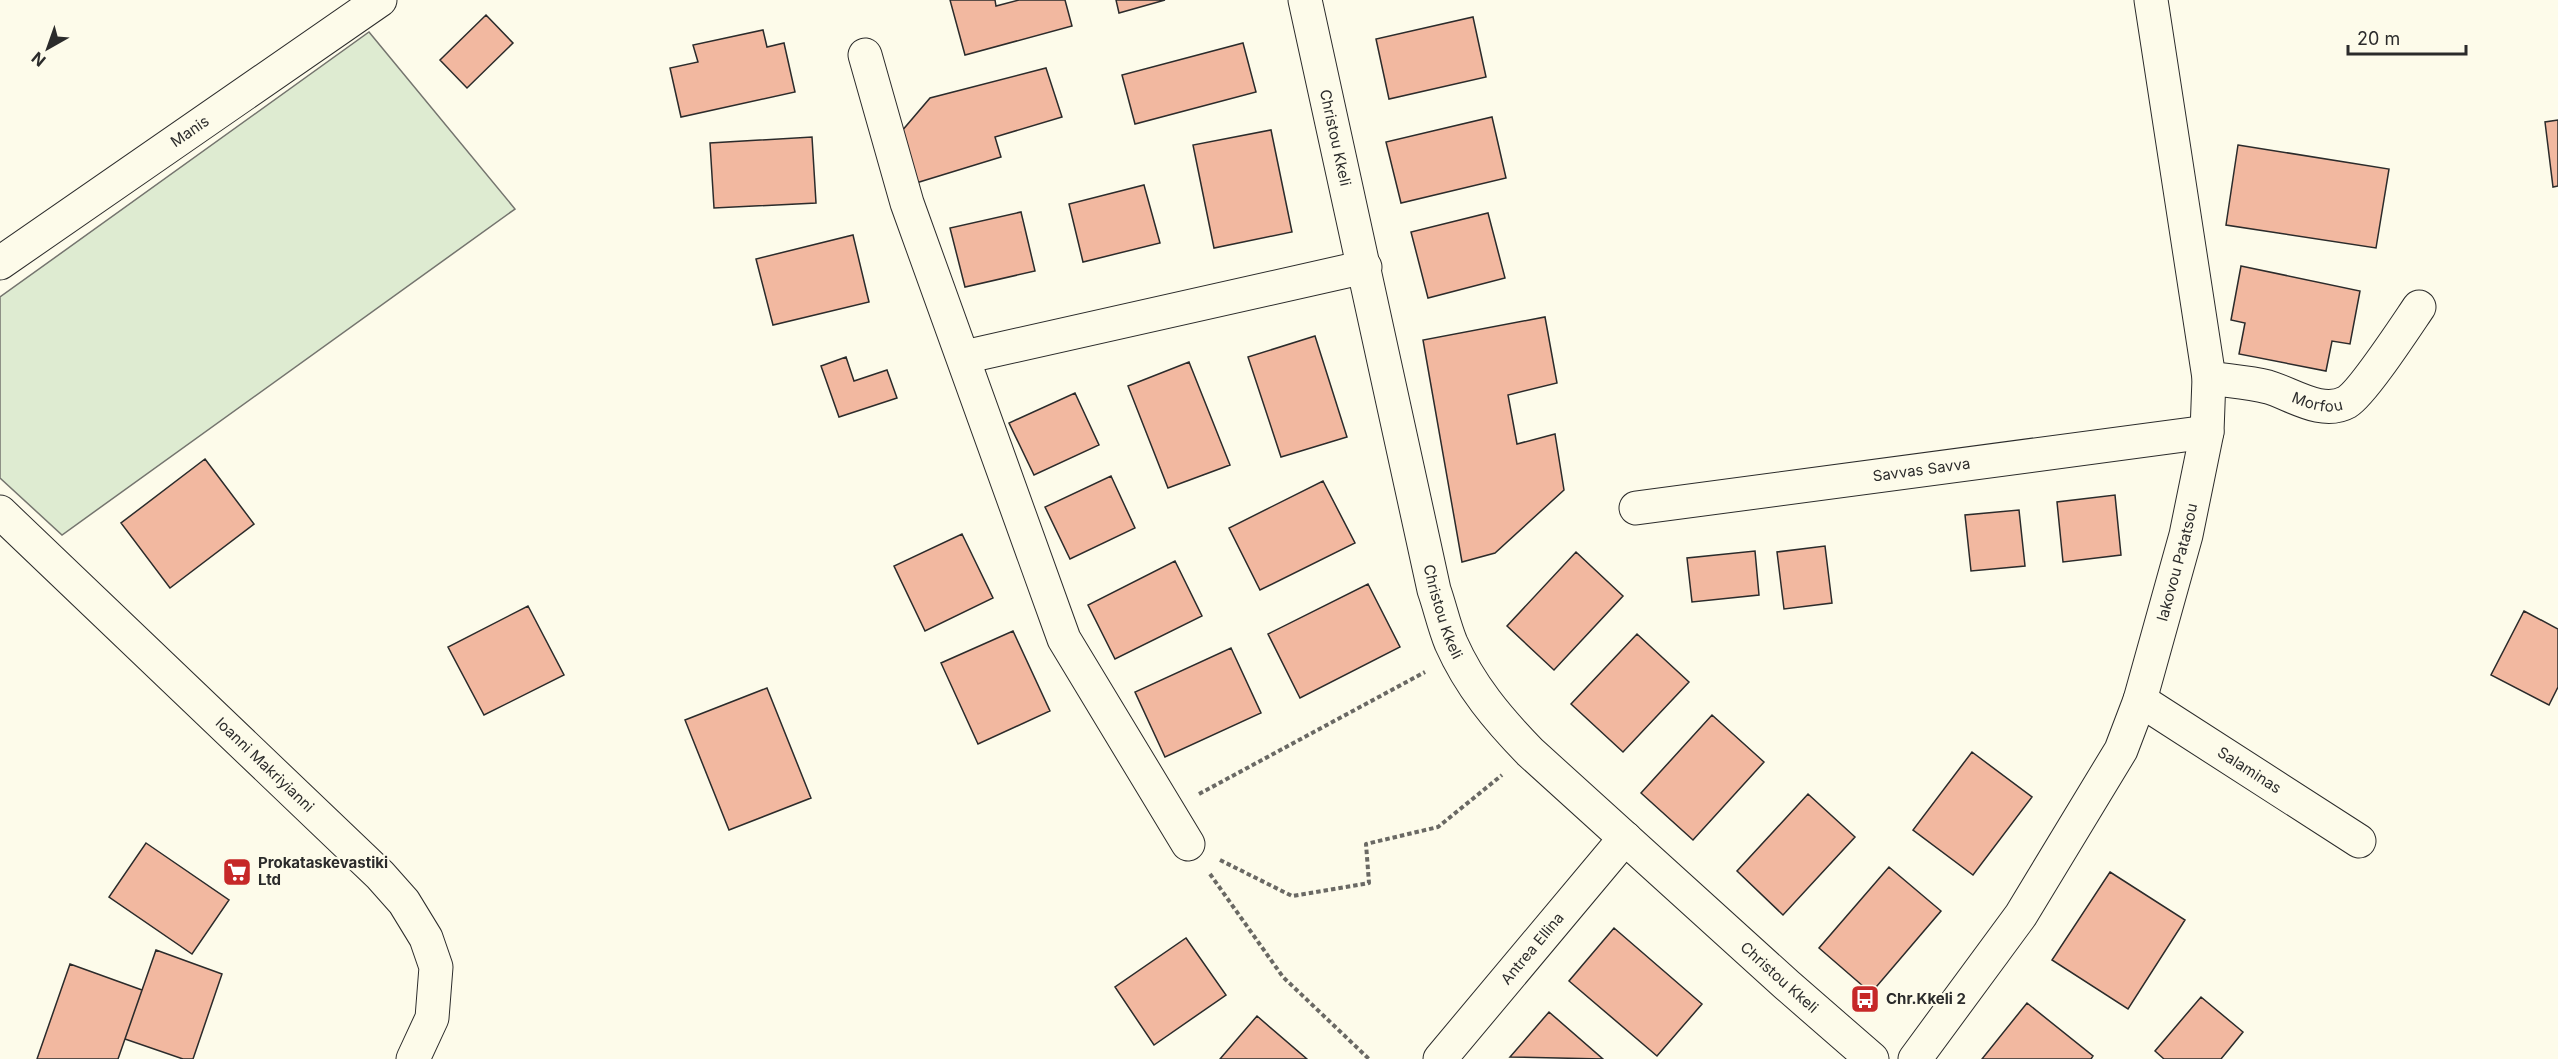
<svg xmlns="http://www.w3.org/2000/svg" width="2558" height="1059" viewBox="0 0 2558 1059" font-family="Inter,sans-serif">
<rect width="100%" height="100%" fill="#fdfbea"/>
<path fill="#deebd1" stroke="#74746e" stroke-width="1.5" d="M369,32L515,209L62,535L0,478V297Z"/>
<path fill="#f2b8a0" stroke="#2b2b2b" stroke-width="1.5" d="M950,0H995L996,6L1019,0H1065L1072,26L965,55Z
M1116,0H1165L1119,13Z
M486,15L513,43L467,88L440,60Z
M1473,17L1486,77L1389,99L1376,39Z
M763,30L767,47L784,43L795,92L681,117L670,68L698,62L693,45Z
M1243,43L1256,92L1135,124L1122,75Z
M1046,68L1062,117L995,137L1001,157L916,183L901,132L930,98Z
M1492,117L1506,178L1401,203L1386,142Z
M2558,120V186L2553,187L2545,122Z
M1271,130L1292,232L1214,248L1193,145Z
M812,137L816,203L714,208L710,143Z
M2238,145L2389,169L2376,248L2226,225Z
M1144,185L1160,243L1083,262L1069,204Z
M1021,212L1035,271L965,287L950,228Z
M1488,213L1505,278L1428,298L1411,232Z
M853,235L869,302L773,325L756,259Z
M2241,266L2360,291L2350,344L2332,341L2326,371L2239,354L2245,323L2231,320Z
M1545,317L1557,383L1508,395L1517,444L1555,434L1564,490L1495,553L1462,562L1423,340Z
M1315,336L1347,437L1281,457L1248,357Z
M846,357L854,381L887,370L897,398L839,417L821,366Z
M1189,362L1230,465L1168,488L1128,386Z
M1075,393L1099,445L1034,475L1009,423Z
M205,459L254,524L170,588L121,523Z
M1111,476L1135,528L1070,559L1045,507Z
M1323,481L1355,543L1260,590L1229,528Z
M2115,495L2121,555L2063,562L2057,502Z
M2019,510L2025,566L1971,571L1965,515Z
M962,534L993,598L925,631L894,566Z
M1825,546L1832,603L1784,609L1777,552Z
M1755,551L1759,595L1692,602L1687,558Z
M1576,552L1623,596L1554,670L1507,626Z
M1175,561L1202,616L1115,659L1088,605Z
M1368,584L1400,647L1300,698L1268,634Z
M528,606L564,675L484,715L448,647Z
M2524,611L2558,629V687L2549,705L2491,675Z
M1013,631L1050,711L978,744L941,663Z
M1637,634L1689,682L1623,752L1571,704Z
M1231,648L1261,713L1165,757L1135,692Z
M767,688L811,798L729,830L685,720Z
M1712,715L1764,762L1693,840L1641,793Z
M1972,752L2032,797L1973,875L1913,830Z
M1808,794L1855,837L1783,915L1737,871Z
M146,843L229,900L192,954L109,897Z
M1889,867L1941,911L1871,993L1819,948Z
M2110,872L2185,920L2128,1009L2052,960Z
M1614,928L1702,1004L1657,1056L1569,981Z
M1186,938L1226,995L1154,1045L1115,987Z
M156,950L222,974L193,1059H183L125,1039Z
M70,964L142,990L118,1059H37Z
M2201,997L2243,1032L2221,1059H2164L2155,1051Z
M2027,1003L2093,1056L2091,1059H1982Z
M1549,1012L1603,1059L1510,1057Z
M1257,1016L1307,1059H1220Z"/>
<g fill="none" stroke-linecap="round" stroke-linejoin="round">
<g stroke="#2b2b2b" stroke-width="35">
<g id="street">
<path d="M865,55L907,203L1064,639L1188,844"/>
<path id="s1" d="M0,263L380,0"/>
<path d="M964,357L1365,267"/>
<path id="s2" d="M2209,378C2228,381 2249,382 2268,387C2292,394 2322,416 2347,402C2363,392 2406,326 2419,307"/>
<path id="s3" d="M1636,508L2207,432"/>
<path id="s4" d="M0,512L380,875L404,902L426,938L436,967L432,1018L413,1059"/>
<path id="s5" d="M2140,700L2359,841"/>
<path id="s6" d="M1440,1059L1625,838"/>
<path id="s7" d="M1915,1059L2021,915L2121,750L2140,700L2186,535L2207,432L2209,378L2151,0"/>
</g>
</g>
<g stroke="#2b2b2b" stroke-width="35">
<g id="secondary">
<path id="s8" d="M1305,0L1434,590C1440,607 1444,626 1451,643C1470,686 1498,719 1530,752L1787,985L1872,1059"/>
</g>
</g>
<path stroke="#6a6964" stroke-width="4" stroke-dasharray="4.5 3" stroke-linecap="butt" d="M1199,794L1425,672
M1220,860L1292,896L1369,883L1366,844L1438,827L1502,775
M1210,874L1283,977L1369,1059"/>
<use href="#street" stroke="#fdfbea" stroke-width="33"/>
<use href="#secondary" stroke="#fdfbea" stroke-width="33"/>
</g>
<defs>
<g id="supermarket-square" transform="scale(1.5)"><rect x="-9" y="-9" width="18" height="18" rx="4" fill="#c62828" stroke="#fdfbea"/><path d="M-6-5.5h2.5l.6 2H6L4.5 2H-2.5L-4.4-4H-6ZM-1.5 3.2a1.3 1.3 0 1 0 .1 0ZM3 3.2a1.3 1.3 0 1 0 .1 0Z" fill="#fff"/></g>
<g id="bus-square" transform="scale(1.5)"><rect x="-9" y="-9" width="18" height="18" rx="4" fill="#c62828" stroke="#fdfbea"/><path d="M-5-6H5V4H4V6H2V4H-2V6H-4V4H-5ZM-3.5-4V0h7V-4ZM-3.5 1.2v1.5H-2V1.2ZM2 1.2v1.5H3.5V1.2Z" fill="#fff"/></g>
</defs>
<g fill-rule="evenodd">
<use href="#supermarket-square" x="237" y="872"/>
<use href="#bus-square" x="1865" y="999"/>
</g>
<g text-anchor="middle" stroke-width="4.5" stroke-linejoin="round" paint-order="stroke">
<g font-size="15" fill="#2b2b2b" stroke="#fdfbea">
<text dy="5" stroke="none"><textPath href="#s1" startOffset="231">Manis</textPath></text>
<text dy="5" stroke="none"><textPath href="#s8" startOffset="141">Christou Kkeli</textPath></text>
<text dy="5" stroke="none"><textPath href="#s2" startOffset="112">Morfou</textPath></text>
<text dy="5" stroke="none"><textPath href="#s3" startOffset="288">Savvas Savva</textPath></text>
<text dy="5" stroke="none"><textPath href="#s7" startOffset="568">Iakovou Patatsou</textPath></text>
<text dy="5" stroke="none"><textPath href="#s8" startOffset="627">Christou Kkeli</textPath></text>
<text dy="5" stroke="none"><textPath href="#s4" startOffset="366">Ioanni Makriyianni</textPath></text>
<text dy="5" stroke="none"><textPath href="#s5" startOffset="130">Salaminas</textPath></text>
<text dy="5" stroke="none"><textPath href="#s6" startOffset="144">Antrea Ellina</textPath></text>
<text dy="5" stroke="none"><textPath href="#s8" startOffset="1131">Christou Kkeli</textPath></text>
</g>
<g font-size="15" font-weight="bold" fill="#2b2b2b" stroke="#fdfbea" text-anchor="start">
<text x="258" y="868">Prokataskevastiki<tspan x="258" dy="17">Ltd</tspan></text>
<text x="1886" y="1004">Chr.Kkeli 2</text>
</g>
</g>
<g transform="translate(48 48) rotate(220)" stroke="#fdfbea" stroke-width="4.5" paint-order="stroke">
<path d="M0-4.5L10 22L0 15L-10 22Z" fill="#2b2b2b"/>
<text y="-9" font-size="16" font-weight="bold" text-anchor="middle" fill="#2b2b2b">N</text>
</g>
<path d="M2348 45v9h118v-9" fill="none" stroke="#2b2b2b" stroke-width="3"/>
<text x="2357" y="45" font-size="18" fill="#2b2b2b" stroke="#fdfbea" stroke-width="4.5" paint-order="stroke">20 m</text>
</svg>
